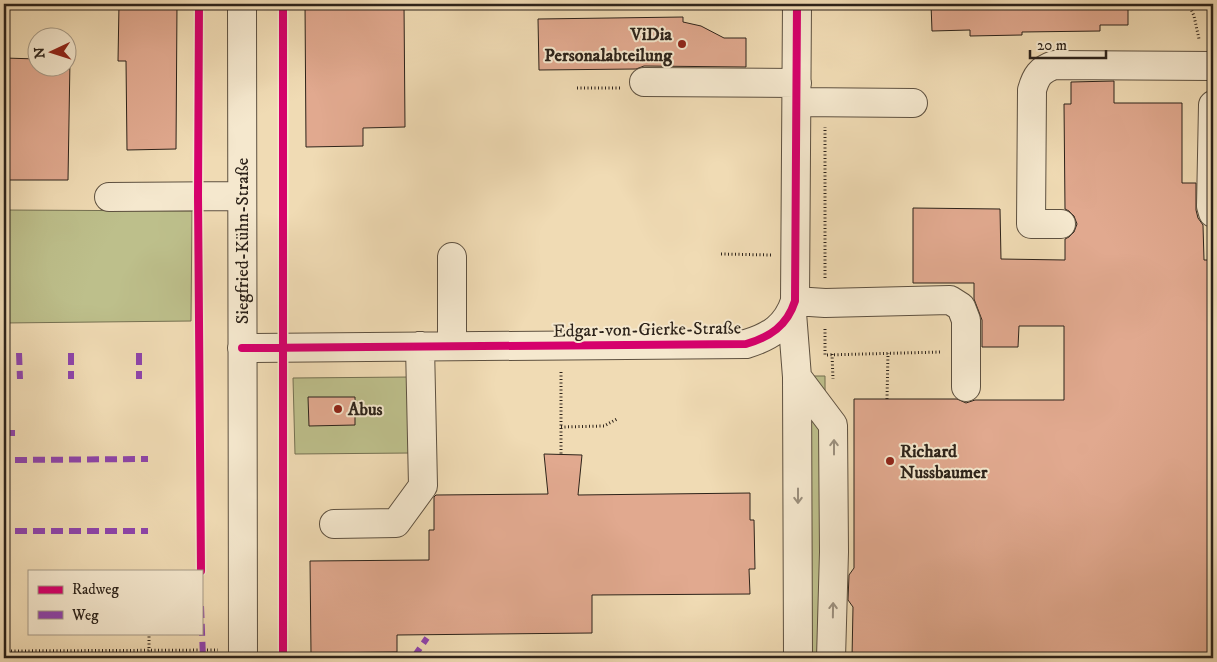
<svg xmlns="http://www.w3.org/2000/svg" width="1217" height="662" viewBox="0 0 1217 662" font-family="'IM FELL DW Pica',serif">
<rect width="100%" height="100%" fill="#f0dbb4"/>
<filter id="stains"><feTurbulence type="fractalNoise" baseFrequency=".004" numOctaves="4"/><feColorMatrix values="0 0 0 0 .2 0 0 0 0 .09 0 0 0 0 .02 0 0 0 .5 -.17"/></filter>
<radialGradient id="worn" r=".72"><stop offset=".6" stop-color="#630" stop-opacity="0"/><stop offset="1" stop-color="#630" stop-opacity=".3"/></radialGradient>
<path fill="#bdbf8b" stroke="#757152" d="M4,210L192,211L191,321L4,323Z
M801,376H825L826,658H804Z
M410,377L411,453L295,454L293,378Z"/>
<path fill="#e1a98f" stroke="#2d231a" d="M119,4H177L176,149L127,150L126,61H118Z
M305,4H404L405,127L363,128V146L306,147Z
M931,4H1128V25H1100V31L1022,32V35L970,36V30L932,31Z
M683,17V22L701,26L724,38H746V67L644,66L636,69L539,70L538,19Z
M4,58L38,59V68H68V59H70L68,180H4Z
M1114,81V103H1182V183H1196V210L1198,218L1203,225L1204,260H1213V658H852L853,607L848,600L849,575L854,568V399H957L966,403L975,400H1064V326H1019L1018,347H982V320L974,299V283H913V208L1000,209L1001,259L1065,260V239L1069,237L1074,232L1077,224L1074,216L1069,211L1065,209L1064,104H1071V82Z
M308,397H355V425L309,426Z
M544,454L582,455L578,495L750,493V520H754L755,569H749L750,594L592,595V633L397,635V652L311,653L310,561L429,560V530H434V497L436,495L548,494Z"/>
<g fill="none" stroke-linecap="round" stroke-linejoin="round">
<g stroke="#5e5140" stroke-width="30">
<path id="minor" d="M242,4L243,658
M644,82L797,83
M797,102L913,103
M1213,105L1211,206L1213,213
M109,197L242,196
M1061,224H1031L1032,90C1036,76 1040,70 1054,65L1213,66
M452,257V346
M795,301L825,303L950,300L961,307L966,320V387
M792,313L797,377L798,658
M242,348L746,344C770,337 787,326 795,301L797,4
M797,377L833,425L834,552L831,658
M334,524L396,523L423,486L420,346"/>
</g>
<path stroke="#2d231a" stroke-width="3" stroke-dasharray="1 2.5" stroke-linecap="butt" d="M1189,4L1194,16L1199,39
M577,88H621
M721,254L771,255
M825,278V127
M825,329V355L941,352
M832,354L833,379
M561,372V454
M887,399L888,353
M561,427L604,426L617,419
M149,633V658
M4,651L218,650"/>
<use href="#minor" stroke="#f5e8ce" stroke-width="28"/>
<path stroke="#8e44ad" stroke-width="6" stroke-dasharray="12 6" stroke-linecap="butt" d="M19,353L20,379
M71,353V379
M139,353V379
M4,433H15
M15,460L148,459
M15,531H148
M201,606L203,658
M413,658L427,638"/>
<g stroke="#f5e8ce" stroke-width="11">
<path id="cycleway" d="M199,4L198,196L201,571
M242,348L746,344C770,337 787,326 795,301L797,4
M283,658V4"/>
</g>
<use href="#cycleway" stroke="#d6006c" stroke-width="8"/>
</g>
<defs><path id="oneway-shaft" d="M-6 0H5M1.5-3L5.5 0L1.5 3" fill="none" stroke-width="1.6" stroke-linecap="round" stroke-linejoin="round" transform="scale(1.25)"/></defs>
<g stroke="#9b8f7d">
<use href="#oneway-shaft" transform="translate(834 447) rotate(-90)"/>
<use href="#oneway-shaft" transform="translate(798 496) rotate(90)"/>
<use href="#oneway-shaft" transform="translate(833 610) rotate(-89)"/>
</g>
<g fill="#8f2418" stroke="#f5e8ce" stroke-width="2">
<circle cx="682" cy="44" r="5"/>
<circle cx="338" cy="409" r="5"/>
<circle cx="890" cy="461" r="5"/>
</g>
<g text-anchor="middle" stroke-width="4" stroke-linejoin="round" paint-order="stroke">
<g font-size="18" font-weight="bold" fill="#2d231a" stroke="#f5e8ce" text-anchor="start">
<text x="672" y="40" text-anchor="end">ViDia<tspan x="672" dy="21">Personalabteilung</tspan></text>
<text x="348" y="415">Abus</text>
<text x="900" y="457">Richard<tspan x="900" dy="21">Nussbaumer</tspan></text>
</g>
<g font-size="18" fill="#2d231a" stroke="#f5e8ce">
<text transform="translate(242 241) rotate(-90)" y="6">Siegfried-Kühn-Straße</text>
<text transform="translate(647 329) rotate(-1)" y="6">Edgar-von-Gierke-Straße</text>
</g>
</g>
<rect width="1217" height="662" fill="none" stroke="#f0dbb4" stroke-width="20"/>
<rect x="5" y="5" width="1207" height="652" fill="none" stroke="#2d231a" stroke-width="2.5"/>
<rect x="10" y="10" width="1197" height="642" fill="none" stroke="#2d231a"/>
<rect x="28" y="570" width="175" height="65" fill="#f5e8ce" stroke="#a59986"/>
<rect x="38" y="586" width="25" height="8" fill="#d6006c" stroke="#a59986"/>
<text x="72" y="594" font-size="15" fill="#2d231a">Radweg</text>
<rect x="38" y="611" width="25" height="8" fill="#8e44ad" stroke="#a59986"/>
<text x="72" y="620" font-size="15" fill="#2d231a">Weg</text>
<g transform="translate(52 52) rotate(266)"><circle r="24" fill="#f5e8ce" stroke="#a59986"/>
<path d="M0-4L9 19L0 12L-9 19Z" fill="#8f2418"/>
<text y="-8" font-size="14" font-weight="bold" text-anchor="middle" fill="#2d231a">N</text>
</g>
<path d="M1030 50v8h76v-8" fill="none" stroke="#2d231a" stroke-width="2.5"/>
<text x="1037" y="50" font-size="15" fill="#2d231a" stroke="#f5e8ce" stroke-width="4" paint-order="stroke">20 m</text>
<rect width="100%" height="100%" filter="url(#stains)"/>
<rect width="100%" height="100%" fill="url(#worn)"/>
</svg>
